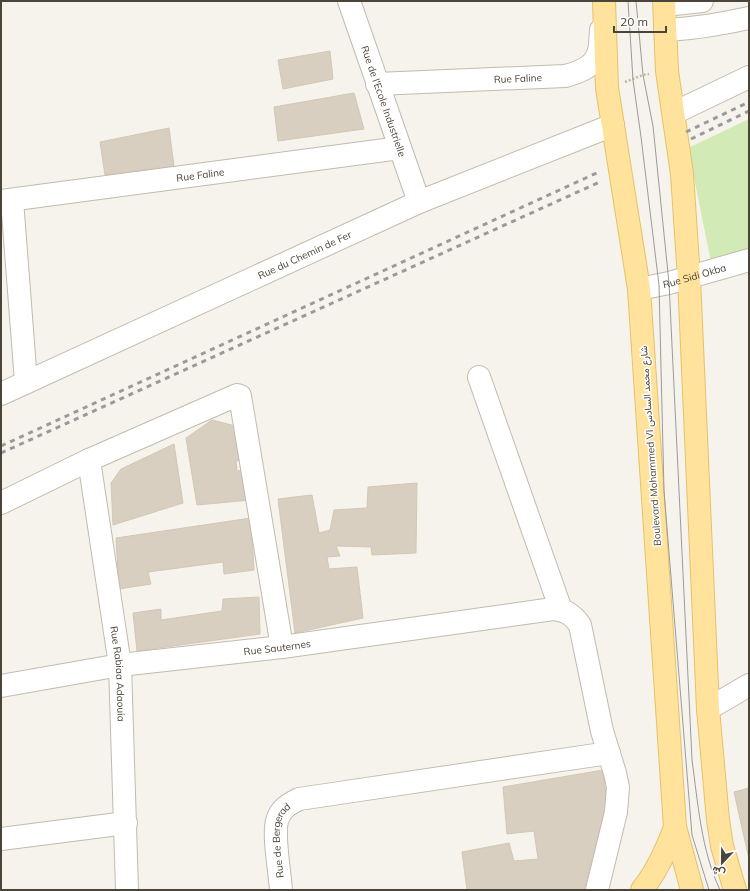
<svg xmlns="http://www.w3.org/2000/svg" width="750" height="891" viewBox="0 0 750 891" font-family="Mulish,Vazirmatn,sans-serif">
<rect width="100%" height="100%" fill="#f6f3ec"/>
<path fill="#d2eab5" d="M749,119V250L711,262L688,148Z"/>
<path fill="#d8cfc1" stroke="#d3c7b4" d="M330,51L333,79L283,89L278,60Z
M354,93L364,129L278,141L274,107Z
M169,128L174,166L105,175L100,142Z
M212,420L239,427L245,459L236,461L237,471L248,469L250,500L197,505L186,438Z
M174,444L183,503L113,525L111,483L121,469Z
M417,483L416,553L372,555L371,547L336,546L340,556L327,557L329,569L357,567L363,618L295,633L278,499L312,495L319,533L330,530L334,510L367,508L368,487Z
M251,518L254,570L224,574L223,562L148,572L151,584L119,589L116,538Z
M259,597L260,634L137,651L133,613L161,609V620L222,611L223,599Z
M603,770L607,803L584,890H467L462,852L509,843L514,861L538,859L534,831L507,834L503,787Z
M749,788V859L734,792Z"/>
<g fill="none" stroke-linecap="round" stroke-linejoin="round">
<g stroke="#c2bbae" stroke-width="24">
<g id="minor">
<path id="s1" d="M349,1L419,202"/>
<path d="M665,5L702,1"/>
<path d="M665,30C694,29 721,24 749,18"/>
<path id="s2" d="M377,84L565,76C577,73 592,68 597,56C601,49 600,38 601,30"/>
<path d="M674,113L749,77"/>
<path d="M12,200L26,382"/>
<path id="s3" d="M1,201L400,148"/>
<path id="s4" d="M639,289L669,283L749,260"/>
<path d="M479,377L561,610"/>
<path id="s5" d="M1,394L419,202L613,125"/>
<path id="s6" d="M89,460L120,665L127,890"/>
<path d="M1,503L89,460L237,395L240,396L282,647"/>
<path id="s7" d="M1,686L120,665L282,647L553,609C566,610 573,615 580,625L602,731L615,773L618,787L616,812L597,890"/>
<path d="M708,709L749,685"/>
<path d="M1,839L126,823"/>
<path id="s8" d="M281,890C280,873 273,836 277,821C280,809 289,804 299,799L609,753"/>
</g>
</g>
<g stroke="#e6c16a" stroke-width="24">
<path id="major" d="M604,1L607,88L639,289L675,827L692,890
M664,1L667,71L682,174L689,278L708,709L718,820L722,846L735,890
M642,890C657,871 667,849 675,827"/>
</g>
<path stroke="#c4b79f" stroke-width="2.5" stroke-dasharray="2 2" stroke-linecap="butt" d="M625,82L643,75L649,74"/>
<use href="#minor" stroke="#fff" stroke-width="22"/>
<use href="#major" stroke="#ffe39c" stroke-width="22"/>
<path stroke="#9a9a9a" stroke-width="1" d="M628,1L633,80L641,137L659,285L664,491L692,835L709,890
M636,1L643,75L653,126L669,283L692,760C698,803 701,850 720,890"/>
<path stroke="#9a9a9a" stroke-width="3" stroke-dasharray="5 5" stroke-linecap="butt" d="M686,132L749,102
M691,139L749,111
M1,446L601,171
M1,453L602,181"/>
</g>
<g text-anchor="middle" stroke-width="3" stroke-linejoin="round" paint-order="stroke">
<g font-size="10" fill="#4b4439" stroke="#fff">
<text dy="4" stroke="none"><textPath href="#s2" startOffset="141">Rue Faline</textPath></text>
<text dy="4" stroke="none"><textPath href="#s1" startOffset="106">Rue de l'Ecole Industrielle</textPath></text>
<text dy="4" stroke="none"><textPath href="#s3" startOffset="201">Rue Faline</textPath></text>
<text dy="4" stroke="none"><textPath href="#s5" startOffset="334">Rue du Chemin de Fer</textPath></text>
<text dy="4" stroke="none"><textPath href="#s4" startOffset="57">Rue Sidi Okba</textPath></text>
<text transform="translate(650 446) rotate(-94)" y="4">Boulevard Mohammed VI شارع محمد السادس</text>
<text dy="4" stroke="none"><textPath href="#s7" startOffset="279">Rue Sauternes</textPath></text>
<text dy="4" stroke="none"><textPath href="#s6" startOffset="216">Rue Rabiaa Adaouia</textPath></text>
<text dy="4" stroke="none"><textPath href="#s8" startOffset="51">Rue de Bergerad</textPath></text>
</g>
</g>
<rect width="750" height="891" fill="none" stroke="#4b4439" stroke-width="4"/>
<g transform="translate(722 863) rotate(202)" stroke="#ffffff" stroke-width="3" paint-order="stroke">
<path d="M0-3L7 15L0 10L-7 15Z" fill="#4b4439"/>
<text y="-6" font-size="11" font-weight="bold" text-anchor="middle" fill="#4b4439">ش</text>
</g>
<path d="M614 26v6h52v-6" fill="none" stroke="#4b4439" stroke-width="2"/>
<text x="620" y="26" font-size="12" fill="#4b4439" stroke="#ffffff" stroke-width="3" paint-order="stroke">20 m</text>
</svg>
